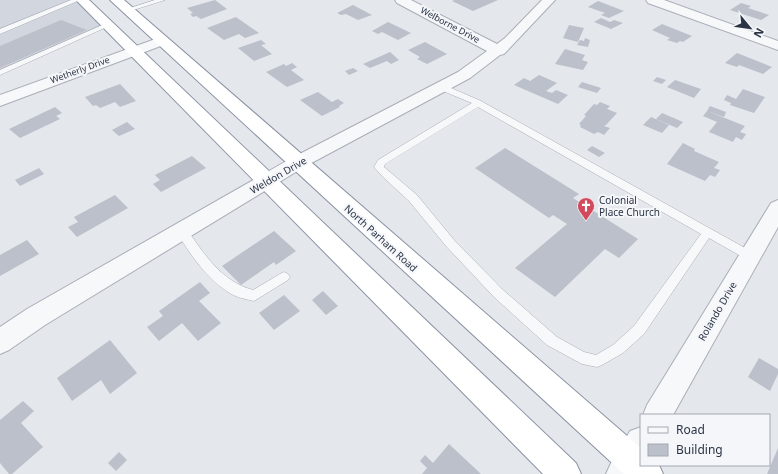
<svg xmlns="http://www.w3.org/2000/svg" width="778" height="474" viewBox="0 0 778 474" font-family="'Noto Sans',sans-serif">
<rect width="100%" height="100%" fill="#e4e7ec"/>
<path fill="#d2d6de" d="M0,0H83L107,25L0,73Z"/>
<path fill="#bbc0ca" d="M215,0L227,9L201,19L196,16L193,17L190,14L193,13L187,8Z
M454,0H498L473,11L452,1Z
M598,1L624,11L609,18L601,15L605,13L588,7Z
M741,3L751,6L748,8L769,15L761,20L730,10Z
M353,5L372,15L358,20L346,14L341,15L337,13Z
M236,17L259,33L245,38L239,34L224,40L207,28Z
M601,18L610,22L614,20L623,23L611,29L594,22Z
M61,20L87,30L0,68V46Z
M388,22L411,33L398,40L382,32L378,34L372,31Z
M662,24L692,36L683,42L680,41L677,43L667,40L670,38L652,30Z
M569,25L584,28L578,42L563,38Z
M585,38L590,40L588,47L577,45L580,40L584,41Z
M261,40L266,44L261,45L272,54L254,61L238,48Z
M425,42L447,54L427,64L417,59L420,57L408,50Z
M565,49L585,55L582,60L588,62L583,70L555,64Z
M390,52L399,60L391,64L387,61L370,68L363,64Z
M737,53L772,67L763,74L739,65L737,67L725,63Z
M292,63L297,67L291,70L304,80L287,87L266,72L284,64L286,66Z
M353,68L358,71L349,75L345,71Z
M539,75L557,83L546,91L552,93L556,90L568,95L558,104L514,85L524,78L530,81Z
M657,77L666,80L662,84L653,81Z
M675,80L701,89L694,98L667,87Z
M582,82L601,88L597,93L578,87Z
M120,84L136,101L120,107L115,102L100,108L96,105L93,106L85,97Z
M743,89L765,97L754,113L730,105L731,103L724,100L727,95L736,99Z
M318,92L332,102L338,99L344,103L339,106L340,107L322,116L300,100Z
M600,102L610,106L607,109L617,113L606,125L604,126L610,128L604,135L598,132L594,134L580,127L581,125L579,124L586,116L584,115L594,104L597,105Z
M710,106L726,112L724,117L707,111Z
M55,107L62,113L56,116L60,119L20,138L9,129Z
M707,111L745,126L740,132L746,134L742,140L736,137L733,142L709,132L717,122L703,116Z
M662,113L683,122L677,128L656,119Z
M651,117L669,125L662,133L643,125Z
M127,122L135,129L119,136L112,130Z
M683,143L695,149L694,151L719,162L714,168L720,170L715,177L710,175L705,181L667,164Z
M592,146L605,153L599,157L587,150Z
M505,148L579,194L573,198L638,239L619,258L605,249L555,297L515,268L567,224L553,215L549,218L475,168Z
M192,156L206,168L161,192L153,184L160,180L155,175Z
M39,168L44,174L20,186L15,180Z
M115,195L128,208L77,237L68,227L78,222L74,217Z
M274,231L296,251L276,265L274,262L241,285L222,266Z
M27,240L39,254L0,276V255Z
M200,282L210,293L199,301L221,323L198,341L182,323L159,341L147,327L163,316L159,311Z
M323,291L338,306L326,315L312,300Z
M284,295L300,311L274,330L259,313Z
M110,340L137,373L110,394L101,380L72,401L57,378Z
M759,358L778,369V374L770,391L748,377Z
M23,401L34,411L21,423L43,447L12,474H9L0,463V420Z
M449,444L481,474H422L427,468L420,461L425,455L433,463Z
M778,448V474H767Z
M119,452L127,460L116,471L108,463Z"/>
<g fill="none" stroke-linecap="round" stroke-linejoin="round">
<g stroke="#a9aeb7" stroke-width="1">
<path id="lane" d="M71,0H80L0,34V29Z
M155,0H165L127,12L124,10Z
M107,23L110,25L109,26L0,75V70Z
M438,85H444L481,101L754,253L756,256L754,259L750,261L746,259L709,238L644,334L623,353L602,365L597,367L582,364L547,345L494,297L446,246L409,201L383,177L374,167L378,160L472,103L438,89ZM478,107L701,234L634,326L613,345L596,355L584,352L557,337L502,289L454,240L417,195L384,167L385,164Z
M181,226L185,227C204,253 220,281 253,290L280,274L284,272L288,274L290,277L288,280L254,301C245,299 235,297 228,292C207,279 187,251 176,230L177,227Z"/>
</g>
<g stroke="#a9aeb7" stroke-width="2">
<path id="street" d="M395,0H411L497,44L505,38L542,0H555L504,54L500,55L470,78L304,167L45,325L9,350L0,354V327L27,309L290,159L458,72L487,51L397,3Z
M646,0H664L778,41V50L648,3Z
M161,37L166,38L168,41L166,44L0,106V95Z
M778,200V227L673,415H643L647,405L771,203Z
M641,427V465H645L639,474H606L611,463L630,431Z"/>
</g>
<g stroke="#8b94a3" stroke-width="2">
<path id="highway" d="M76,0H89L576,463L581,474H543Z
M110,0H124L641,448V465H659L663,474H624Z"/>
</g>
<use href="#lane" fill="#f7f8fa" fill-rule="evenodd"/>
<use href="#street" fill="#f7f8fa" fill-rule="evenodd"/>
<use href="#highway" fill="#fff" fill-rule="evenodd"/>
</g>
<defs>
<g id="church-pin" transform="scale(0.9)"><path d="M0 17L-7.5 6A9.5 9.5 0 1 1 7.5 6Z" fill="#d1495b" stroke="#f4f6f9"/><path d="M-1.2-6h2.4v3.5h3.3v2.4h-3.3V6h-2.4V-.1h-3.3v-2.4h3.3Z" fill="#fff"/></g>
</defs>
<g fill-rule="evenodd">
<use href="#church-pin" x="586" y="206"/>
</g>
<g text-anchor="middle" stroke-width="4" stroke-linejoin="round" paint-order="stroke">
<g font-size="9" fill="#2b3445" stroke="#f4f6f9">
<text transform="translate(450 25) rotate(28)" y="3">Welborne Drive</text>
<text transform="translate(80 70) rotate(-20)" y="3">Wetherly Drive</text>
</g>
<g font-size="10" fill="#2b3445" stroke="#f4f6f9">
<text transform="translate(278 175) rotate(-30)" y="4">Weldon Drive</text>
<text transform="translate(381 238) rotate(42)" y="4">North Parham Road</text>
<text transform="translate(717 311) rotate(-60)" y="4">Rolando Drive</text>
</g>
<g font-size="10" fill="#2b3445" stroke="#f4f6f9" text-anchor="start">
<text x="599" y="204">Colonial<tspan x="599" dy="12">Place Church</tspan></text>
</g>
</g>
<rect x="640" y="414" width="130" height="52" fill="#f4f6f9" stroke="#a4a8b1"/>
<rect x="648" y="427" width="20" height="6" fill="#f7f8fa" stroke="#a4a8b1"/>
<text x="676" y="434" font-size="12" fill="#2b3445">Road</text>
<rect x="648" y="444" width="20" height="12" fill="#bbc0ca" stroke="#a4a8b1"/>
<text x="676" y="454" font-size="12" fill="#2b3445">Building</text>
<g transform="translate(750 28) rotate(119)" stroke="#f4f6f9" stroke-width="3" paint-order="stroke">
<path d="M0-3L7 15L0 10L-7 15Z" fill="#2b3445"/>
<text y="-6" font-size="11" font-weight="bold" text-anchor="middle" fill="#2b3445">N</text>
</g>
</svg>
